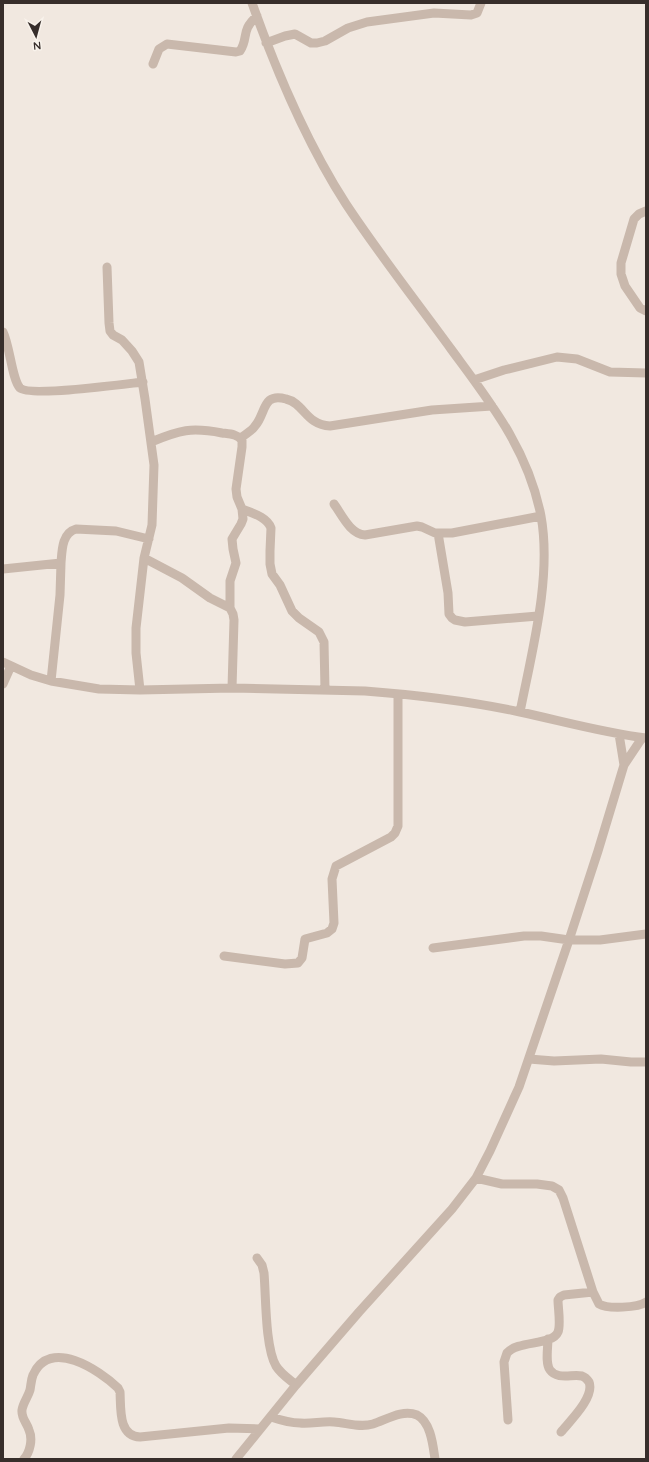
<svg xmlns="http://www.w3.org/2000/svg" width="649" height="1462" viewBox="0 0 649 1462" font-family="Quicksand,sans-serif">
<rect width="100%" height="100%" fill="#f1e8e0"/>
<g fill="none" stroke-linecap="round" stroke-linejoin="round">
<path stroke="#c9b8ac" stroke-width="9" d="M252,3C277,73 306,142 346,204C379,254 416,301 451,349C490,402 528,449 541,516C552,577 532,651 520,712
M266,43L285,36L295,34L311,43H317L325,41L348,28L367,22L434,13L471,15L477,13L481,3
M153,64L159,49L167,44L236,52L240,51C249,38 240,31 257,16
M646,211L639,214L634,219L621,263V274L625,286L640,308L646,311
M107,267L109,323L110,331L113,335L122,340L132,351L139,362L145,399L154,465L152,525L144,558L136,628V653L140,690
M3,332C10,346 12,380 20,388C30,397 125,384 143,382
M474,380L504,370L557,357L577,359L610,372L646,373
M241,438C245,434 252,431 255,426C266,414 262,392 286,399C304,403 306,425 330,426L432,410L492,406
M151,442C180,430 191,427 222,433C230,434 237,434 242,440V447L236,489L237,497L242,509L243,519L241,524L232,539L233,549L236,563L230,581V608
M334,504C342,515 350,534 365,535L417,526L422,527L435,533H452L541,516
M242,509C252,513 267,517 271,528L270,551V564L272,574L280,585L292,611L299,618L319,632L324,642L325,690
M438,533L448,593L449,614L452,618L455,620L465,622L538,616
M144,558L182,578L210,598L230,608L233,614L234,620L232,688
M3,569L61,563C62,550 62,533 76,529L116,531L149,539
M3,662L31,675L51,681L99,689L140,690L232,688L365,691C417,695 469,701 520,712C562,721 604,733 646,738
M51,681L60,595L61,563
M3,684L11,666
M619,734L624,765
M433,948L524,936H541L569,940H600L646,934
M224,956L285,964L298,963L302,958L305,939L327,933L332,929L334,923L332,879L336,866L391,837L395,833L398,826V694
M529,1059L554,1061L601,1059L631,1062H646
M476,1178L502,1184H537L552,1186L559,1190L563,1198L593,1292L599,1304C607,1309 638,1308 646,1302
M257,1258L262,1265L264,1273C266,1296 265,1347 276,1366C281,1374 289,1379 296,1385
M548,1339C548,1347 545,1363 550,1370C557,1380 572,1374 582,1376C585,1377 587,1379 589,1382C595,1397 570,1421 561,1432
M271,1417C280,1420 290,1423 300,1423C311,1424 323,1421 334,1422C347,1423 360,1428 373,1424C386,1420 402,1409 417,1415C431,1422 433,1446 435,1459
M508,1420L504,1362C505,1359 506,1356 507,1353C518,1340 552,1346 558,1332C561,1325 558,1308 558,1300L560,1297L564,1295L593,1292
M24,1459C30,1452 33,1439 29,1430C27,1423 21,1418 22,1410C23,1403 28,1397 30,1390C31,1385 31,1380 33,1375C50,1337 99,1370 118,1388L120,1392C121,1408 118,1436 140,1437L229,1428L260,1429
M236,1459L296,1385L359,1312L452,1209L476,1178L490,1151L519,1087L569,940L598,851L624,765L642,738"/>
</g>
<rect width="649" height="1462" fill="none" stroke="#372e2b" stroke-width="8"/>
<g transform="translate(36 36) rotate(174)" stroke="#f9f3ec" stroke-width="3" paint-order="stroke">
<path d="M0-3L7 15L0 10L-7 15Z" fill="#372e2b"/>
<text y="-6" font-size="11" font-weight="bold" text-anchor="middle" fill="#372e2b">N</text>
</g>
</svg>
